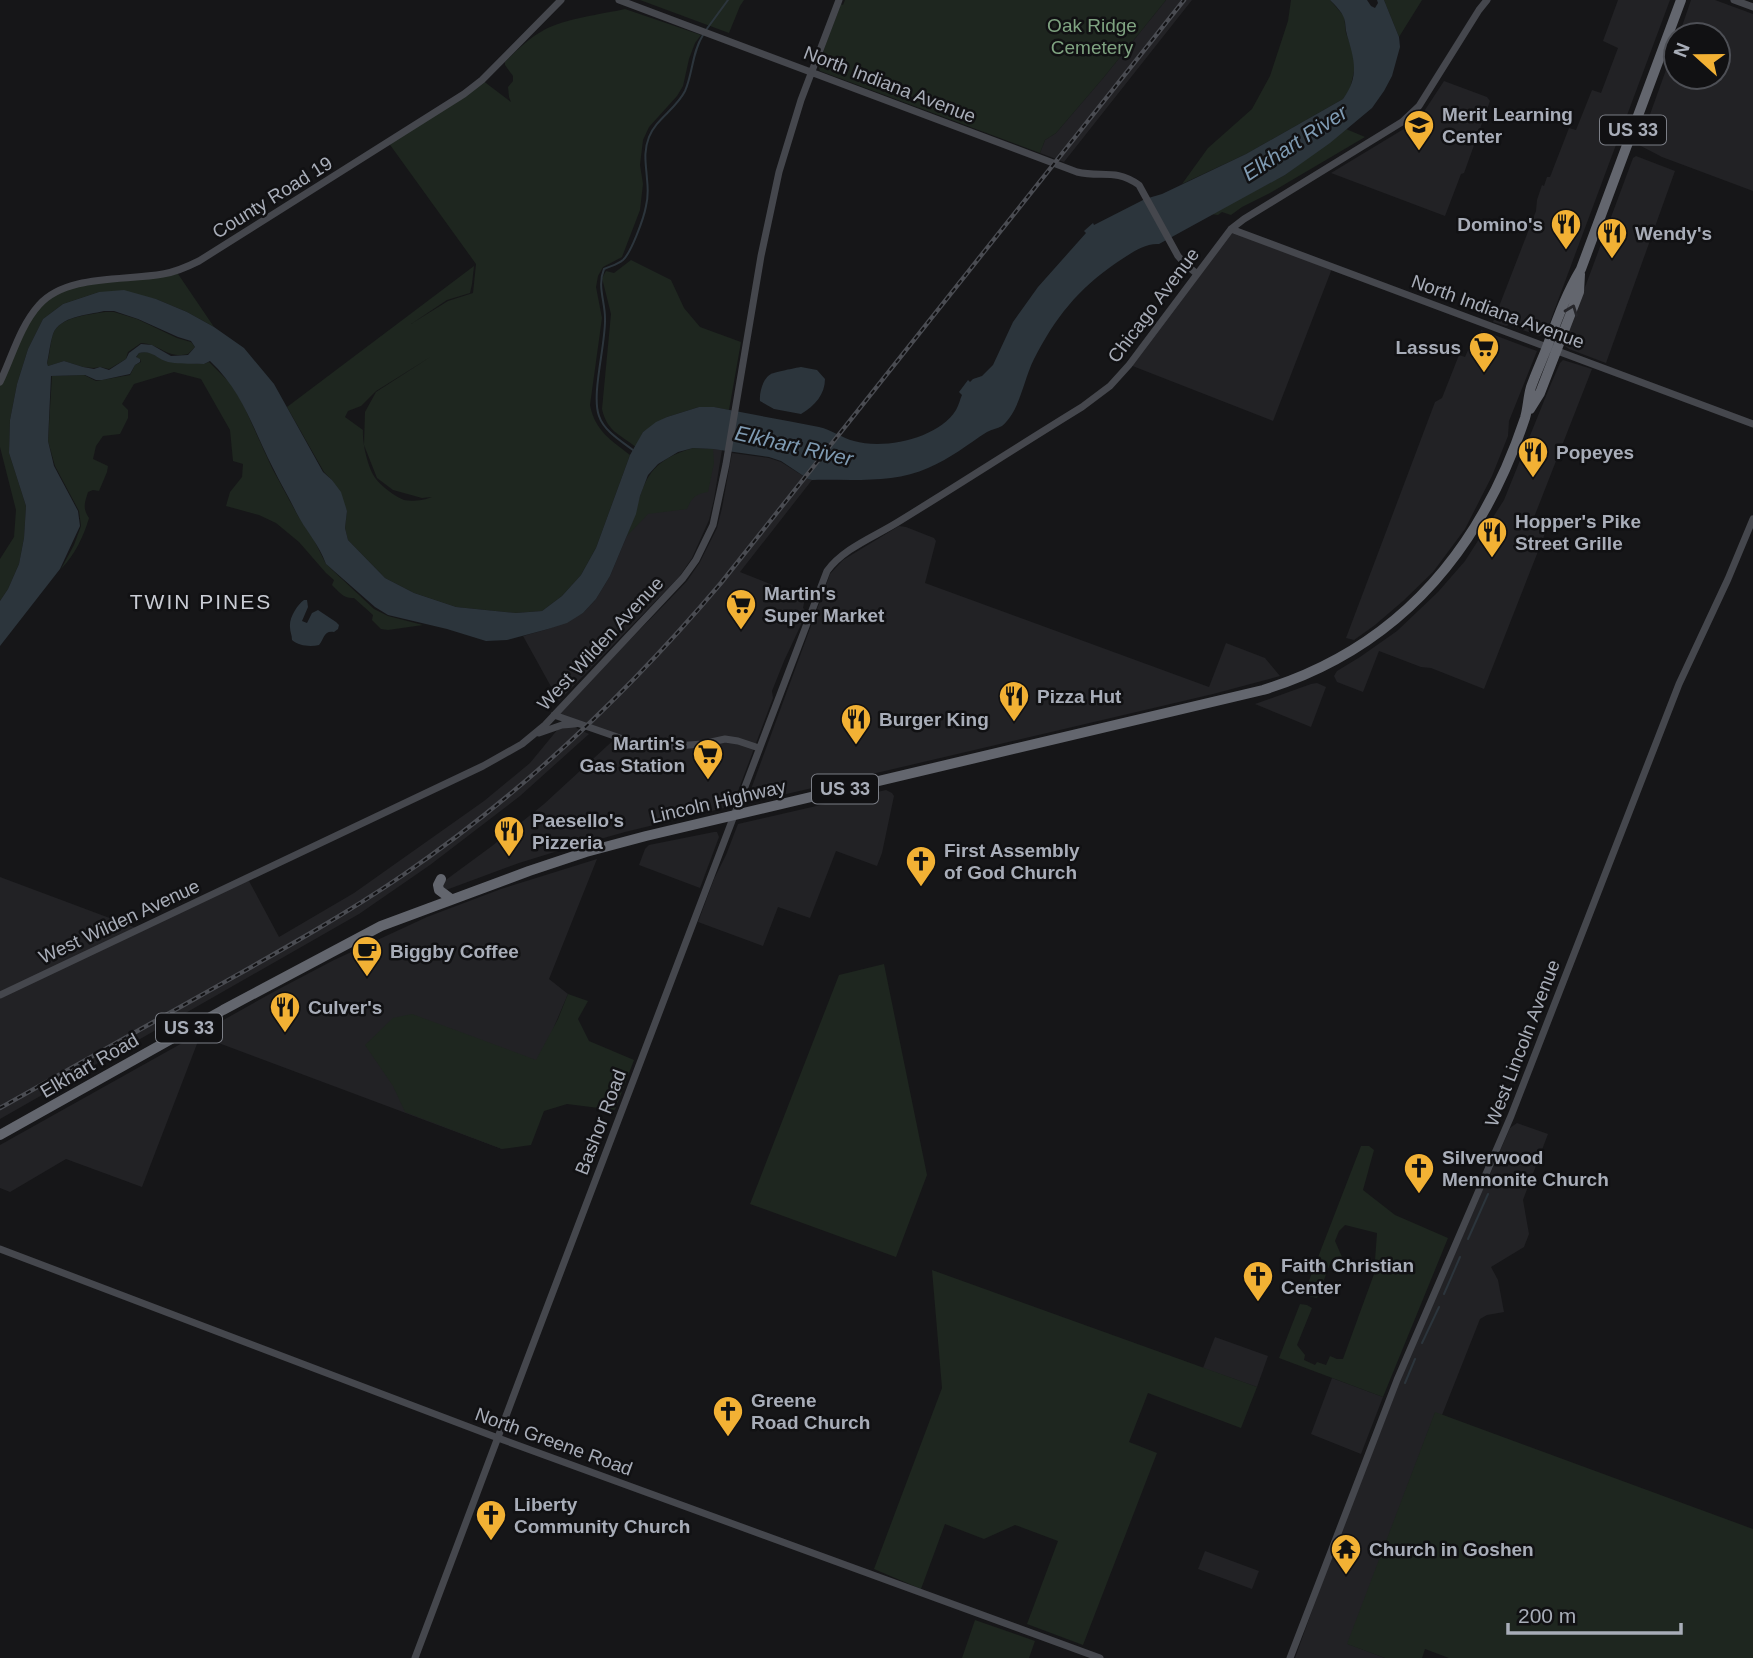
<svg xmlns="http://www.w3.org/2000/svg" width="1753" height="1658" viewBox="0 0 1753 1658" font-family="Arial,sans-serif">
<rect width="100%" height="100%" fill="#161618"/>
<path fill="#222225" d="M1166,0H1192L1064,162L1040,153L1045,140L1056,133L1104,77Z
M1618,0H1670L1560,295L1546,333L1539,336L1509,325L1506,326L1493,322L1536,211L1537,200L1542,185L1544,186L1547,177H1550L1569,128L1576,130L1592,90L1601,93L1618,48L1603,41Z
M1691,0H1715L1753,14V191L1662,157L1639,145L1676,42V77H1718V35H1679Z
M1444,81L1487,97L1490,101L1464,173L1461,174L1445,216L1331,173L1412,124L1425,110Z
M1636,156L1675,171L1606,363L1569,349L1565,346V341L1633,158Z
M1231,229L1333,266L1273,421L1130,365Z
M1481,330L1537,351L1509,421L1508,436L1492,476L1465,529L1433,572L1403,601L1375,625L1354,640L1346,638L1435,402L1442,398L1459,355L1465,357L1469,348L1474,350Z
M1563,360L1592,369L1531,525L1546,531L1484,689L1431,668L1421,667L1379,651L1363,692L1337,682L1334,676L1337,671L1360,657L1397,631L1438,592L1465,561L1504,500L1550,386L1560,363Z
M713,449L722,450L714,499L709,520L692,558L679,577L559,701L523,636L548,629L583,613L596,599L610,576L636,514Z
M732,453L769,458L781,462L808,479L812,480L740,572L805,598L803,608L806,611V614L784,661L772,691L773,698L734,802L728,807L625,832L561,850L519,863L446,890L443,889V882L492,846L544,804L619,735L556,715L665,604L687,581L700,562L717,528L722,508Z
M899,526L906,527L934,538L936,541L925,583L1209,687L1226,643L1265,658L1280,676L1213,694L757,801L753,800L750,795V792L830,574L843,560Z
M1317,683L1326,687L1311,727L1255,704L1311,684Z
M565,727L576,728L589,734L520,796L430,865L359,914L0,1119V877L139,929L233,884L249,881L279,937L354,893L484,801L530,763L558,729Z
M886,790L892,793L894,796L882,853L877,866L836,851L810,918L778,907L763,946L698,922L714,879L726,855L738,824Z
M714,832H717L719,837L700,888L639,865L645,849L649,845Z
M597,859L549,979L568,994L502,1149L200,1036L142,1187L66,1159L10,1192L0,1188V1145L277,990L334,960L427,917L501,889Z
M1517,1123L1548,1134L1523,1200L1529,1234L1524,1247L1491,1267L1498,1280L1504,1312L1487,1315L1480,1319L1442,1415L1435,1413L1348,1644L1385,1658H1295L1326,1572L1406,1366L1510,1128Z
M1215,1337L1268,1356L1257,1387L1203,1368Z
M1332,1378L1383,1397L1361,1454L1311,1434Z
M1205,1551L1259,1571L1252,1589L1198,1569Z"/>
<path fill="#1e261f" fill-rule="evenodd" d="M640,0H744L740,6L729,33Z
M845,0H1166L1104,77L1056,133L1045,140L1040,153L820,71L818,65L841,4L843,5Z
M1291,0H1330L1344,16L1346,33L1352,49L1355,67L1350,89L1343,99L1246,154L1182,184L1208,148L1252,109L1270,76L1288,21Z
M1384,0H1422L1399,37Z
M625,9L701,35L695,43L689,59L683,86L677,96L649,127L643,140L640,165L643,184L640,210L622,257L603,267L598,276L596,287L602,318L590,405C595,431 611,440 630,455L596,548L581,575L562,596L542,611L516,613L456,607L414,593L385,578L348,540L345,528L347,511L332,480L324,472L287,407L474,266L472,284L470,293L447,300L411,324L448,301L473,293L476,264L388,142L482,80L511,102L509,97L508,87L513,81V76L505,65V62C517,50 529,38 544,30C563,19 603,14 625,9ZM432,356L376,392L365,412L364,445L377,478L393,490L422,498L432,497C425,500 412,502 404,500C396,497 381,486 376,479C368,469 362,443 363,430L345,417L348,411L361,406L376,391Z
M1346,129L1365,137L1270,193L1242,207L1231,215L1222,212L1218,215L1210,214L1285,175Z
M631,260L671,280L684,308L700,327L741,342L729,410L714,407H699L667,417L643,432L636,447C619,434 607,431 602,409L611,314L602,278L606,271L614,273Z
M176,271L214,327L187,312L156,299L99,292L63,304L43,319L28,349L17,384L10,420L9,453L26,506L24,538L19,564L8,589L0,601V559L14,537L16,510L0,447V383L32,314L64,288Z
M105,312H114L137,319L177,338L191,342L195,347L188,354C166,359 161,344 141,343L128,352L126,359L109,369L100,367L94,368L83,367L64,361L48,366L47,363C50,354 50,343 53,334C60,316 89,315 105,312Z
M145,352L151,353L165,361L204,364L209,362L230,383L242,402L272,468L298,516L313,538L326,564L374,609L388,616L423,625L388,630L381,629L372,620L373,615L354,598C344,599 339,592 332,585L334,580L326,573L299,542L276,523L259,515L226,506L230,492L242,477L243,464L233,461L230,430L201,379L174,372L134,384L122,404L128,410V418L120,434L103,436L96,446L93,459L108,466L107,472L99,491L93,490L88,492C85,502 82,508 89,518C84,536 74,556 61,569L74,545L81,526L79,511L55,466L48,441L52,376L84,375L96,381L130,375L135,365L141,362L140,359L136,358L139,353Z
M693,448L713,449L714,463L708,492C696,494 692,497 687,509L648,514L627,536C645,491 638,464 693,448Z
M884,964L927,1175L896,1257L750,1204L839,975Z
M568,994L588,1001L578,1019L589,1041L634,1060L615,1110L567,1104L544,1111L531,1145L502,1149L405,1112L393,1086L365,1045L393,1018L412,1014L536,1060L558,1019Z
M1361,1146H1369L1374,1150L1363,1190L1395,1215L1448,1238L1383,1397L1279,1358L1300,1304L1307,1305L1312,1308L1297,1345L1305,1355L1304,1360L1315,1365L1317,1362L1326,1365L1330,1356L1337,1359H1343L1374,1274L1377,1233L1345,1225L1339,1231L1335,1241L1342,1257L1340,1264H1330L1317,1298L1308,1296L1305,1291Z
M932,1270L1257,1387L1241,1428L1148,1393L1129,1442L1157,1453L1083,1645L1027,1624L1058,1541L1015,1525L984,1539L945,1524L921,1589L874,1569L942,1388Z
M1435,1412L1753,1529V1658H1449L1425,1649L1422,1658H1385L1347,1644Z
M975,1620L1035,1641L1029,1658H962Z"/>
<path fill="#2c353c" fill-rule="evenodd" d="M1330,0H1367L1371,6L1375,8L1378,3L1377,0H1384L1399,37L1400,47L1392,76L1384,91L1372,108L1330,143L1285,175L1159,244C1143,243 1129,255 1116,263C1078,289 1055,318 1034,359C1023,381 1020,411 1002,426C997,429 992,429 987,432C968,444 950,459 928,468C894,484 849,479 812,480L808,479L781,461L769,457L713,449L693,448L678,452L658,464L648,475L640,496L636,514L610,576L596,599L583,613L567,623L548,629L507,640L486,641L447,629L388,615L375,607L326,564C319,544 305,530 296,512C289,497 280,483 273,468C253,429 243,392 210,361L204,364C192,363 177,365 165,361C155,357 151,350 139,353L136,357L140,359V362L135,365L130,374L102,380H96L85,375L51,376L48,441L54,466L78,511L80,526L60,569L0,646V601L8,589L19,564L24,538L26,506L9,453L10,420L17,384L28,349L43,319L63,304L99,292L124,290L156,299L187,312L214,327L244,348L274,384L323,472L332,480L341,492L347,511L345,528L348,540L385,578L414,593L456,607L516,613L542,611L562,596L581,575L596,548L630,455L643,432L656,422L667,417L699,407H714C749,414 784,420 819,427C832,430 842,438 854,441C885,450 939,438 956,410C959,405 960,399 962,395L959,392L968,380L970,382L973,379L982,376L993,365L1013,322L1038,287L1086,233L1084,231L1093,223L1094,225L1145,199L1162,194L1246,154L1343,99C1360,76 1354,59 1347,35C1345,29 1346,23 1344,18C1342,12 1335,5 1330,0ZM104,311H114L138,319L178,337L191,341L195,347L188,355L171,356L152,345L141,344L129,353L126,359L109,370L100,367L94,369L83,367L64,361L48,366L47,363C49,354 50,343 53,334C60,316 88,315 104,311Z
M801,367L817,370L825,379C825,394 815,406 801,414L774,409L760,401C759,393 763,378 771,374C775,372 795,368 801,367Z
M304,600H307L308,607L302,621L307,623L312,613L318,610L336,622L339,625L338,629L334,632C324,630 324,639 319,645C310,647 299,646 292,640C292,635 290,632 290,627C289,618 297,605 304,600Z"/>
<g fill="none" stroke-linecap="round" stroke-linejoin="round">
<path stroke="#2c353c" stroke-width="2" d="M706,30L728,0
M633,450C621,441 604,431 599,416C591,394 606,344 605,318C605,301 597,286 604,269C610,266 617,265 623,260C631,253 644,218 646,206C648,198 648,188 647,179C646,164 643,152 649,137C656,119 676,109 685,91C693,73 692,52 703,35
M1468,1239L1488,1194
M1444,1294L1460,1257
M1422,1343L1439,1307
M1405,1383L1415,1359"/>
<path stroke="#45474d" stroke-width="7" d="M619,0L1077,172C1101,178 1115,168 1139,185L1178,256L1186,265L1196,273
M1734,0L1753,7
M1231,229L1753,424
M0,382C12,357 20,326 39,305C66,274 125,281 163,274C176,272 187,267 199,261L464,94L482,80L561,0
M554,715L643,746L664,747L702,744L725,739L738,741L759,748
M539,733L562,725L575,724
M0,995L483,766L522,744L545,725L683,578L696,560L713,525L726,464L761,256L779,172L801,100L839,0
M0,1249L498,1438L1100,1658
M415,1658L527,1360L827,571C844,548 874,537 898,522C960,484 1020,445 1082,407L1110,386L1129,365L1231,229L1244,219L1402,122L1419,106L1479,10L1487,0
M1290,1658L1397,1380L1511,1116L1679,684L1728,579L1753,519"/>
<path stroke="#63666e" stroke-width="10" d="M1530,409L1540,393L1579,292L1580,274
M441,879L438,885L439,890L451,899
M0,1135L223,1010L381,926L529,871L586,852L646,836L1263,690C1399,648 1481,550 1525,418C1528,408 1528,397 1531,387C1536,373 1542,360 1547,347C1557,320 1566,294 1581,269L1681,0"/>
<g stroke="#4a4c52" stroke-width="4.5">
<path id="rail" d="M0,1108C66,1071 132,1034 198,997C267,958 337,920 403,875C523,793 627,694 721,583L1184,0"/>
</g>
<use href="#rail" stroke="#111113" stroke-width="2" stroke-dasharray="5" stroke-linecap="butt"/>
</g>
<defs><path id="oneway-chevron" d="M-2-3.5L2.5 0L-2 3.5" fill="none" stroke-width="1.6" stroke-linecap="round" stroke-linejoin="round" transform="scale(1.75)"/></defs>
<use stroke="#26262a" href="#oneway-chevron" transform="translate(1572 310) rotate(-69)"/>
<defs>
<g id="school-pin" transform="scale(1.575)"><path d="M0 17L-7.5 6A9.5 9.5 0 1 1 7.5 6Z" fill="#f2b134" stroke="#111113"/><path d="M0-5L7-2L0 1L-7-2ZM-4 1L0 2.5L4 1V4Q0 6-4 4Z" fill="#111"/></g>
<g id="restaurant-pin" transform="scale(1.575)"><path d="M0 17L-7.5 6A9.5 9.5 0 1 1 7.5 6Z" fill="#f2b134" stroke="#111113"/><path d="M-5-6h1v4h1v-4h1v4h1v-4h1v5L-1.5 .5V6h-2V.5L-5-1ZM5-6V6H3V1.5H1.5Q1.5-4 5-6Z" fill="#111"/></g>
<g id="supermarket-pin" transform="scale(1.575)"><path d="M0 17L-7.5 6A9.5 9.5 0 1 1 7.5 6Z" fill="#f2b134" stroke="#111113"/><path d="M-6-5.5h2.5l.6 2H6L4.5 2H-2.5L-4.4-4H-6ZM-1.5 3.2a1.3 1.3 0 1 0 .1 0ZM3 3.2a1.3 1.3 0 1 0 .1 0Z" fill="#111"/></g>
<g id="church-pin" transform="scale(1.575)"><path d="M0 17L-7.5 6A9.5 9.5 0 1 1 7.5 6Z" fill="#f2b134" stroke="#111113"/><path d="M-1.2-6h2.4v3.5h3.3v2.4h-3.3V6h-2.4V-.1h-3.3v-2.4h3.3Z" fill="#111"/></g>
<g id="cafe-pin" transform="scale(1.575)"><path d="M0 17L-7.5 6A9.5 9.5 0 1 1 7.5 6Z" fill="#f2b134" stroke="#111113"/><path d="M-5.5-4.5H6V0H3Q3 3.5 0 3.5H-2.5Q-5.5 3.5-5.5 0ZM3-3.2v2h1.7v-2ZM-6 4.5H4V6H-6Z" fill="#111"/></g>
<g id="temple-pin" transform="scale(1.575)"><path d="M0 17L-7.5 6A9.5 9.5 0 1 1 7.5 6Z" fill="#f2b134" stroke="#111113"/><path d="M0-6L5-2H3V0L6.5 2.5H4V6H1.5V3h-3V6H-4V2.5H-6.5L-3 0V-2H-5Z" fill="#111"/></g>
</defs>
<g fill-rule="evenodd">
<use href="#school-pin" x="1419" y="125"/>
<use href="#restaurant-pin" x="1566" y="224"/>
<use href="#restaurant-pin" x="1612" y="233"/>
<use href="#supermarket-pin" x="1484" y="347"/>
<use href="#restaurant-pin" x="1533" y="452"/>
<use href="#restaurant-pin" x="1492" y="532"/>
<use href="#supermarket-pin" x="741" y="604"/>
<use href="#restaurant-pin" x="1014" y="696"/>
<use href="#restaurant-pin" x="856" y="719"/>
<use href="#supermarket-pin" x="708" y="754"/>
<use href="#restaurant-pin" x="509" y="831"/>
<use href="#church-pin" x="921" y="861"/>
<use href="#cafe-pin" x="367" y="951"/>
<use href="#restaurant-pin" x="285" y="1007"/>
<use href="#church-pin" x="1419" y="1168"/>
<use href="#church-pin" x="1258" y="1276"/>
<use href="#church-pin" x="728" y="1411"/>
<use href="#church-pin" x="491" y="1515"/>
<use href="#temple-pin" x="1346" y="1549"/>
</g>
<g text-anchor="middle" stroke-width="5" stroke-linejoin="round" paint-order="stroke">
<g fill="#111113" stroke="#7b7e86" stroke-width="2">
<rect x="1600" y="115.5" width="66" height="29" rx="5"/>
<rect x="812" y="774.5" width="66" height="29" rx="5"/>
<rect x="156" y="1013.5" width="66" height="29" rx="5"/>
</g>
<g font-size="18" font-weight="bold" fill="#a8adb8">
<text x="1633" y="136">US 33</text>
<text x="845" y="795">US 33</text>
<text x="189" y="1034">US 33</text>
</g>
<g font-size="19" fill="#7fa381" stroke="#111113">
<text x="1092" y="32">Oak Ridge<tspan x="1092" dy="22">Cemetery</tspan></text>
</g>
<g font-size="19" fill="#a8adb8" stroke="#111113">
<text transform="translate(890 84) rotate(21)" y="7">North Indiana Avenue</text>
<text transform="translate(272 197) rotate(-32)" y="7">County Road 19</text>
<text transform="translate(1153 305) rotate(-53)" y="7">Chicago Avenue</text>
<text transform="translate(1498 311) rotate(20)" y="7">North Indiana Avenue</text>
<text transform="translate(600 643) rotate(-47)" y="7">West Wilden Avenue</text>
<text transform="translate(718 801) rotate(-13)" y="7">Lincoln Highway</text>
<text transform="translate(119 921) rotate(-25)" y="7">West Wilden Avenue</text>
<text transform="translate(1522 1043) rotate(-69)" y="7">West Lincoln Avenue</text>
<text transform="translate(89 1065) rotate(-30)" y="7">Elkhart Road</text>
<text transform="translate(600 1122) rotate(-69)" y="7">Bashor Road</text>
<text transform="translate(554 1441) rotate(20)" y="7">North Greene Road</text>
</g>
<g font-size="19" font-weight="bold" fill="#a8adb8" stroke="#111113" text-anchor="start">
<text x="1442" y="121">Merit Learning<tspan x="1442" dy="22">Center</tspan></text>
<text x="1543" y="231" text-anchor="end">Domino's</text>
<text x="1635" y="240">Wendy's</text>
<text x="1461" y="354" text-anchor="end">Lassus</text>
<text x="1556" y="459">Popeyes</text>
<text x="1515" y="528">Hopper's Pike<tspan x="1515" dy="22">Street Grille</tspan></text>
<text x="764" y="600">Martin's<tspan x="764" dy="22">Super Market</tspan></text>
<text x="1037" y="703">Pizza Hut</text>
<text x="879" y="726">Burger King</text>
<text x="685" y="750" text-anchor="end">Martin's<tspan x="685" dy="22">Gas Station</tspan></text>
<text x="532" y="827">Paesello's<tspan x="532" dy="22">Pizzeria</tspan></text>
<text x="944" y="857">First Assembly<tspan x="944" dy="22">of God Church</tspan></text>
<text x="390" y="958">Biggby Coffee</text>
<text x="308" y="1014">Culver's</text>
<text x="1442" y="1164">Silverwood<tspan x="1442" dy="22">Mennonite Church</tspan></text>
<text x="1281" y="1272">Faith Christian<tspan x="1281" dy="22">Center</tspan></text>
<text x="751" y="1407">Greene<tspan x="751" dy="22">Road Church</tspan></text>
<text x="514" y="1511">Liberty<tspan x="514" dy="22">Community Church</tspan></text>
<text x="1369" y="1556">Church in Goshen</text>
</g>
<g font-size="21" font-style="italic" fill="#7f9bb3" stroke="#111113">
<text transform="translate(1295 143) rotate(-33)" y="7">Elkhart River</text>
<text transform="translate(794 446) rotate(13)" y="7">Elkhart River</text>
</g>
<g font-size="21" letter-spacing="2" fill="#c9ccd4" stroke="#111113">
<text x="201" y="609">TWIN PINES</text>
</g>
</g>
<g transform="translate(1697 56) rotate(291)"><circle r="33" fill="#111113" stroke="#4d4f55" stroke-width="2"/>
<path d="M0-5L12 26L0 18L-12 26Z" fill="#f2b134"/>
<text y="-10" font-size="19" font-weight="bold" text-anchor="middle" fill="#a8adb8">N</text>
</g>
<path d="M1508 1623v10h173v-10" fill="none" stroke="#a8adb8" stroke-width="3.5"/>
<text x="1518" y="1623" font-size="21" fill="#a8adb8" stroke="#111113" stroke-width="5" paint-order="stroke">200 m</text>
</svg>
